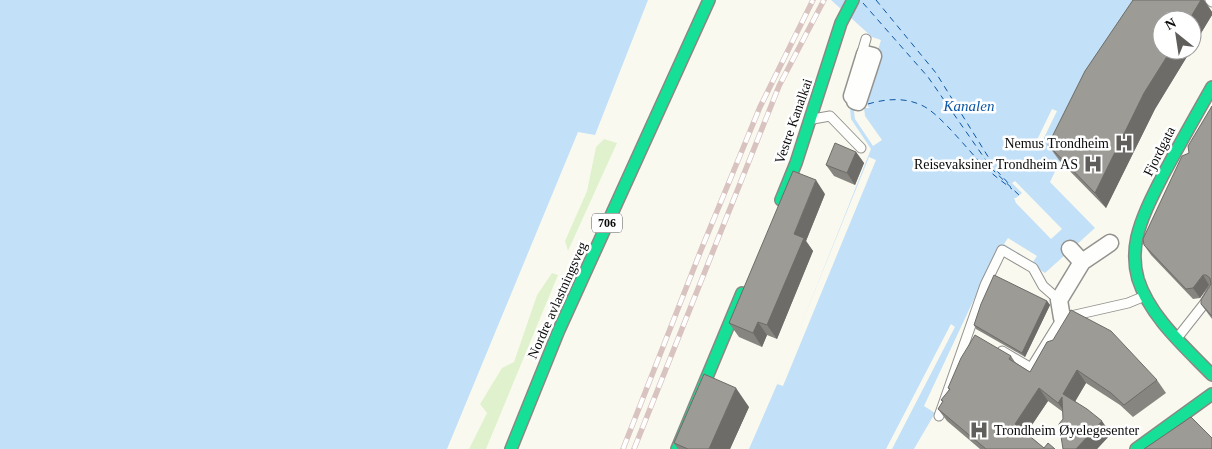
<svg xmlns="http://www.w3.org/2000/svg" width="1212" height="449" viewBox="0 0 1212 449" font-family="Georgia,serif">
<rect width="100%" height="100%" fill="#faf9ef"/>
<path fill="#e0f2cd" d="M604,139L617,143L568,251L565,241L587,191L596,147Z
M552,273L558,275L486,449H469L487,413L480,404L502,368L514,362L537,295Z"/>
<path fill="#c2e0f7" d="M0,0H648L595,135L578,132L447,449H0Z
M831,0H1137L1050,182L1095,228L1045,273L1002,246L998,248L924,406L935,413L914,449H749L785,366L871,149L851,119L849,96L871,36Z"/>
<path fill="#faf9ef" d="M872,37L881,40L873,66L866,100L869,99L867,101L868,107L871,108H864L865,116L882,140L873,146L855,119L852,96Z
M1052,109L1057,111L1041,144L1036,142Z
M869,157L876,160L783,386L777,384Z
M1015,181L1062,229L1051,239L1016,203L1014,198H1016L1022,193L1012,183Z
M1008,238L1037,256L1033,262L1004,244Z
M951,324L955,327L892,449H886Z"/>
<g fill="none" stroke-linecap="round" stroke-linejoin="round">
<path stroke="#0c56a5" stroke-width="1" stroke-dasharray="6 5" stroke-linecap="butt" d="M876,0L936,73L997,171L1011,186
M863,3L928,77L992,169L1022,198
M868,104C885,99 904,97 921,105C939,112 969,152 985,167C993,175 1003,182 1012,189"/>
<g stroke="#93928e" stroke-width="11">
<path id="lane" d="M1210,0L1212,2
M861,56L866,39
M813,119L830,116L861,148
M1178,337L1204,304L1212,291
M1002,351L1031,368L1062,318L1128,303L1145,296
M939,416L985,285L1002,250L1033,268L1043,286L1059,300"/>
</g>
<g stroke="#93928e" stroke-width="19">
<path id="street" d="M865,54L873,56L858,102L855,101L867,59L855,97L852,96Z
M1070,249L1082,262
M1062,318L1059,300L1082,262L1110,243"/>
</g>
<g stroke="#898984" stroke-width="14">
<path id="fast" d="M1212,87C1195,117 1178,147 1162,177C1152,197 1142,216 1137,237C1134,251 1134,265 1138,279C1150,317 1185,347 1212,375
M781,200L796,163L841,23L853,0
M511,449L559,330L709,0
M677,449L742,293
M1136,449L1212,394"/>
</g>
<use href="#lane" stroke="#fefefd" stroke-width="9"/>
<use href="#street" stroke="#fefefd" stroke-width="16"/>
<use href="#fast" stroke="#16e098" stroke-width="11"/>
<g stroke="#d8c3c1" stroke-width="5.5">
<path id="rail" d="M623,449L701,250L760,107L813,0
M634,449L779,86L824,0"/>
</g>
<use href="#rail" stroke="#fff" stroke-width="4" stroke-dasharray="11" stroke-linecap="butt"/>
</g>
<path fill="#868580" d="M1133,0H1204L1212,12V15L1192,48V20L1162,50H1191L1155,109L1106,208L1059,160L1048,145Z
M1212,106V319L1201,304L1210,285L1200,298L1193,299L1151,255L1144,245Z
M856,152L864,163L855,185L834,176L826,165Z
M825,194L806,241L813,251L777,339L767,335L762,347L739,337L729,323Z
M1047,301L1050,305L1025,357L976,329L974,325Z
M1047,342L1157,380L1166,393L1133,417L1120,405L1086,383L1075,401L1111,434L1097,449H1063V412L1048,401L1026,433L1044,448L1055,449H980L947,421L938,409L943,402L941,400L949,390L948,388L1011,356L1015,362L1030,372Z
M749,407L730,449H678L674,443Z"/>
<path fill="#6d6c68" d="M1201,0H1204L1212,12V15L1192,48V20H1189Z
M1171,50H1191L1155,109L1106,208L1095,193L1144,93Z
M856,152L864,163L855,185L847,173Z
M816,180L825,194L806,241L813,251L777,339L767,325L794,234Z
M1203,275L1209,285L1200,298L1193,288Z
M1047,301L1050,305L1025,357L1022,353Z
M758,322L767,335L762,347L753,333Z
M1077,370L1086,383L1072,407L1063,394Z
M736,388L749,407L730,449H709Z
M1039,388L1048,401L1024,437L1015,424Z
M1062,397L1067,415L1058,403Z
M1102,421L1111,434L1097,449H1076Z"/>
<path fill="#9c9b95" stroke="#6d6c68" d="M1133,0H1201L1189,20H1162V50H1171L1144,93L1095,193L1048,145L1085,71Z
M1212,106V316L1201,304V300L1211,284L1210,278L1206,275H1203L1193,288L1186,289L1144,245L1143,239L1182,156L1189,153L1188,146Z
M835,143L856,152L847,173L826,165Z
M793,171L816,180L794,234L804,238L767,325L758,322L753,333L729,323Z
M994,275L1047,301L1022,353L974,325L981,304Z
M1071,310L1111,331L1157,380L1124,405L1111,393L1077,370L1063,394L1087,409L1102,421L1076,449H1063L1059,424L1063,419L1062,397L1058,403L1039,388L1015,424L1044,448L1048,443L1055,449H986L938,409L943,401L941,400L950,389L948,388L961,358L975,335L1011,356L1009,359L1030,372L1047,342L1053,340Z
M704,374L736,388L709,449H688L674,443Z
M1191,417L1212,438V449H1144Z"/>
<defs>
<g id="hospital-bare" transform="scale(1.5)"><path d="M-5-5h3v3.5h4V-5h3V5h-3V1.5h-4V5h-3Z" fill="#5f5e5b" stroke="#fff" stroke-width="2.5" paint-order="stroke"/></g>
</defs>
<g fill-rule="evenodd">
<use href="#hospital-bare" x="1124" y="143"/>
<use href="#hospital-bare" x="1093" y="164"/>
<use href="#hospital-bare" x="979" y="430"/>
</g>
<g text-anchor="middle" stroke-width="5" stroke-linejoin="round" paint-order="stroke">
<rect fill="#fff" stroke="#545454" stroke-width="1" x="592" y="213.5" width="30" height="19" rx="4"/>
<g font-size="12" font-weight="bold" fill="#0b0b0b">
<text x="607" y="227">706</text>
</g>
<g font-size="14" fill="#0b0b0b" stroke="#fff">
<text transform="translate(793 121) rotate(-71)" y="5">Vestre Kanalkai</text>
<text transform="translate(1159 151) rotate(-63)" y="5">Fjordgata</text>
<text transform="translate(557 300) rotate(-66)" y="5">Nordre avlastningsveg</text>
</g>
<g font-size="14" fill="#0b0b0b" stroke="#fff" text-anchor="end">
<text x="1109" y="148">Nemus Trondheim</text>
<text x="1078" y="169">Reisevaksiner Trondheim AS</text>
<text x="994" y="435" text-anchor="start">Trondheim Øyelegesenter</text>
</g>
<g font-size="15" font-style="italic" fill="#0c56a5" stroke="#fff">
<text x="969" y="111">Kanalen</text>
</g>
</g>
<g transform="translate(1177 35) rotate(330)"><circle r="24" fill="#ffffff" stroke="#9d9d9d"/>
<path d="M0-4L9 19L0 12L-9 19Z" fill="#5f5e5b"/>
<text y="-8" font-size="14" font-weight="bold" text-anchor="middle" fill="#0b0b0b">N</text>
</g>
</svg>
